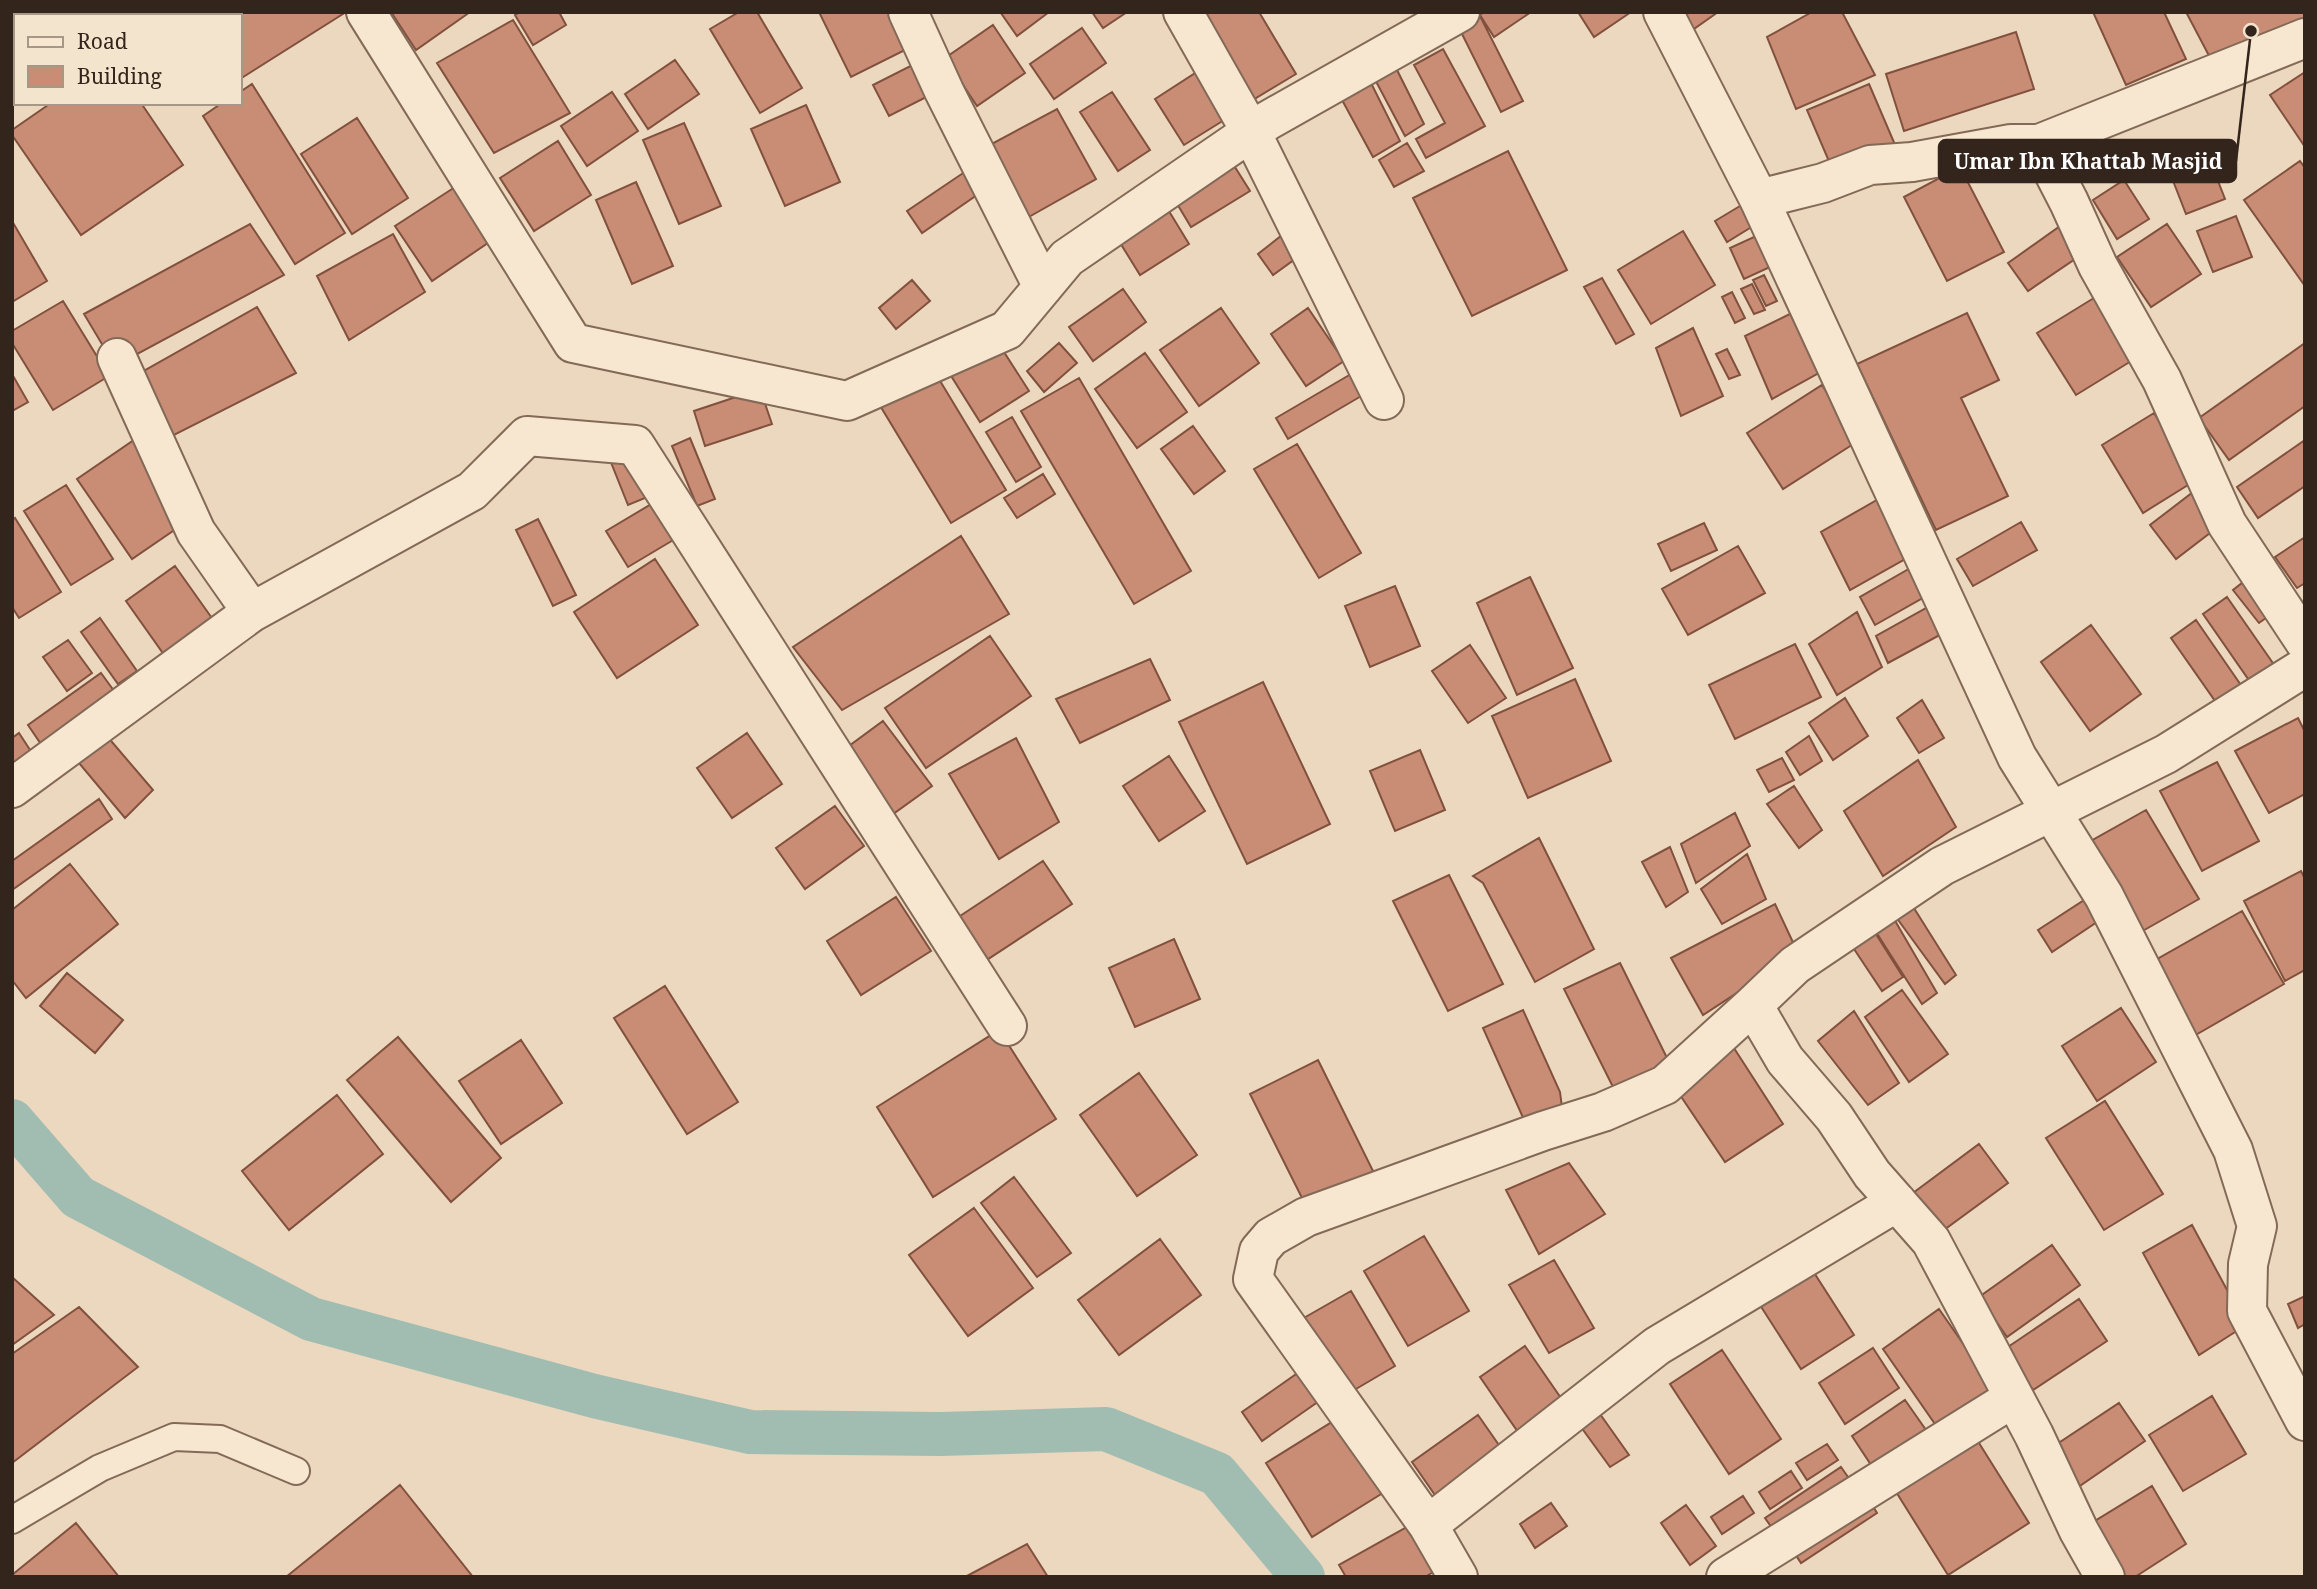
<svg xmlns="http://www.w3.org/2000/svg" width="2317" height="1589" viewBox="0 0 2317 1589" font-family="'Noto Serif',serif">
<rect width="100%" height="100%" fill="#ecd8be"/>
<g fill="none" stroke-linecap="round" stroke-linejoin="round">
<path stroke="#a1bdb2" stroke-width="44" d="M12,1121L78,1197L311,1319L594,1396L750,1432L941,1434L1106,1429L1217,1474L1303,1577"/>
</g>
<path fill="#c98d75" stroke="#81513e" stroke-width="2" d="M87,12H125L126,14L89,16Z
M243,12H346L240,79V16H237Z
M391,12H470L416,50Z
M520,12H559L566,25L533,45L515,15Z
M739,12H757L802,88L760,113L710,29Z
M819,12H901L917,44L851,77Z
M1002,12H1049L1017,36L1001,13Z
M1092,12H1127L1103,28Z
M1192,12H1259L1296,74L1246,104Z
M1451,12H1478L1523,101L1501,112Z
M1483,12H1531L1494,37L1480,15Z
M1578,12H1631L1594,37Z
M1678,12H1718L1691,31Z
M1812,12H1842L1875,75L1796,109L1767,37Z
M2093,12H2164L2186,59L2126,85Z
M2186,12H2305V51L2226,88Z
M513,20L570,113L494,153L437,63Z
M993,25L1025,73L977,106L945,58Z
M1082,28L1106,63L1054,99L1030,64Z
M2016,32L2034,89L1904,131L1886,74Z
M1385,46L1424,124L1405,136L1363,57Z
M1443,49L1485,126L1426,158L1416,139L1445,123L1414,65Z
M938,52L954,83L889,116L873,85Z
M675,60L699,94L648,129L625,94Z
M1360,61L1400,141L1373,157L1329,76Z
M1200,70L1229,117L1184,145L1155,99Z
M2305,72V147L2270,95Z
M252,84L345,233L295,264L203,116L222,103H240V92Z
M1869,84L1896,147L1834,173L1807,110Z
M612,92L638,131L587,166L561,126Z
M1112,92L1150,150L1118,171L1080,112Z
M51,103H141L183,165L81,235L12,135V130Z
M806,105L840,182L785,206L751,129Z
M1057,109L1096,179L1027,218L988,146Z
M357,118L408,198L352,234L301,154Z
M684,123L721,206L679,224L643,140Z
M558,141L591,195L534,231L500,178Z
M1407,143L1424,171L1394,187L1379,160Z
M1508,151L1567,270L1472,316L1413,198Z
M1228,156L1250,191L1191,227L1170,192Z
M2209,158L2225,199L2186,214L2170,173Z
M2300,161L2305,168V286L2244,200Z
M972,167L987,188L922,233L907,211Z
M1960,167L2004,252L1947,281L1904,197Z
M472,176L510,228L432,281L395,226Z
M2124,180L2149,219L2117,239L2093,200Z
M636,182L673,266L632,284L596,200Z
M1164,203L1189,244L1140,275L1114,233Z
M1745,203L1758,223L1727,242L1715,221Z
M2236,216L2252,257L2213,272L2197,231Z
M12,221L47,281L12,302Z
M250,224L284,275L115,366L84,314Z
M2063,224L2084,253L2028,291L2008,263Z
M2167,224L2201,274L2151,307L2117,257Z
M1683,231L1715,285L1651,324L1618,270Z
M1767,231L1781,262L1744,279L1730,248Z
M1286,232L1302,254L1273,275L1258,254Z
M393,234L425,292L349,340L317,276Z
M1764,275L1777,301L1766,306L1753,280Z
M1602,278L1634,334L1616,344L1584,287Z
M912,280L930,301L896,329L879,308Z
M1752,284L1765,310L1754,314L1741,289Z
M1123,289L1146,322L1093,361L1069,327Z
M1732,292L1745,318L1735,323L1722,297Z
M2102,293L2141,355L2076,395L2037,333Z
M63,301L109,376L53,410L12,343V331Z
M257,307L296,373L172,436L142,372Z
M1221,308L1259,363L1199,406L1160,350Z
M1308,308L1344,361L1306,386L1271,334Z
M1802,308L1826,369L1772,399L1745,336Z
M1967,313L1999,380L1961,398L2008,496L1936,530L1857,364Z
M986,324L1029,391L980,422L938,355Z
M1693,328L1723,396L1681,416L1656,348Z
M1059,343L1077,363L1044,392L1027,371Z
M2305,343V406L2229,460L2199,418Z
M1727,349L1740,375L1729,379L1716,354Z
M1145,353L1187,412L1137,448L1095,389Z
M928,361L1006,490L951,523L873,394Z
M12,374L28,402L12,411Z
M1351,374L1363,395L1288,439L1276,418Z
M1079,378L1191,571L1134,604L1021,411Z
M1822,385L1858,441L1783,489L1747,433Z
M760,389L772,424L705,446L694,411Z
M2154,413L2196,480L2143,513L2102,445Z
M1012,417L1041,467L1016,482L986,432Z
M1193,426L1225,471L1194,494L1161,449Z
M690,438L715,499L697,506L672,446Z
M134,440L189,520L132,559L77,479Z
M602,440L662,491L628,505Z
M2305,440V486L2258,518L2237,487Z
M1297,444L1361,553L1319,578L1254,469Z
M1043,474L1055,494L1017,518L1004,498Z
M66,485L113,559L71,585L24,511Z
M2197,489L2223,523L2176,559L2150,525Z
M1882,497L1914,554L1850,590L1821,532Z
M658,500L680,536L628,567L606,531Z
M15,518L61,592L19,618L12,607V520Z
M538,519L576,595L553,606L516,530Z
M2021,522L2037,550L1973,586L1957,559Z
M1704,523L1717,550L1671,571L1658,544Z
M961,536L1009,614L842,710L793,647Z
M2305,537V583L2297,588L2275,557Z
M1738,546L1765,593L1688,635L1662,589Z
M655,559L698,625L617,678L574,612Z
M1919,563L1935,591L1875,625L1860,597Z
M175,566L226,638L177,673L126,601Z
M2251,576L2277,610L2259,623L2233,590Z
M1530,577L1573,668L1517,695L1477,603Z
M1395,586L1420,646L1370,667L1345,606Z
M2227,597L2277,669L2253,686L2203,614Z
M1937,602L1949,630L1888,663L1876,636Z
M1857,612L1882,667L1837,695L1809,644Z
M100,618L137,671L118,684L81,632Z
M2196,620L2245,691L2220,708L2171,638Z
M2091,625L2141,694L2090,731L2041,662Z
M990,636L1031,696L926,768L885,708Z
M68,640L92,673L67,691L43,657Z
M1795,644L1821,697L1735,739L1709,685Z
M1470,645L1506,698L1468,723L1432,671Z
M1150,659L1170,700L1080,743L1056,699Z
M101,673L117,695L43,747L28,725Z
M1575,679L1611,761L1528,798L1492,716Z
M1263,682L1330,824L1247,864L1179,722Z
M1845,698L1868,736L1833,760L1809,723Z
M1922,700L1944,738L1919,753L1897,718Z
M2298,718L2305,732V794L2269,813L2235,751Z
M883,721L932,786L882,822L834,757Z
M19,733L32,753L12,766V738Z
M747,733L782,784L732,818L697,768Z
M106,735L153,790L125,818L79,763Z
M1809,736L1822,761L1800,775L1786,752Z
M1016,738L1059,822L999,859L949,774Z
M1420,750L1445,810L1395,831L1370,771Z
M1169,756L1205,811L1159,841L1123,786Z
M1782,758L1794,780L1769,792L1757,770Z
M1918,760L1956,827L1883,876L1844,811Z
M2217,762L2259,841L2202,871L2160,791Z
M1794,786L1822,830L1799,848L1767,804Z
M99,799L112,819L12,890V861Z
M835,806L864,846L805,889L776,848Z
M2146,810L2199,899L2132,937L2082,846Z
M1735,813L1750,846L1696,883L1681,844Z
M1539,838L1594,949L1535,982L1483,883L1473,876Z
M1670,847L1688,892L1666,907L1642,862Z
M1747,854L1766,899L1722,924L1701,889Z
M1043,861L1072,904L976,967L948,924Z
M70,864L118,924L26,998L12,980V910Z
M2301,871L2305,879V970L2285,981L2244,901Z
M1449,875L1503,984L1448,1011L1393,901Z
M2092,895L2106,916L2052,952L2038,930Z
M896,897L931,951L861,995L827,941Z
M1775,904L1798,953L1703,1015L1671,958Z
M1912,905L1956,975L1945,984L1896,917Z
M2242,911L2284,984L2187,1040L2145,966Z
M1894,919L1937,993L1922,1004L1876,932Z
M1874,931L1903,977L1882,991L1854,949Z
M1174,939L1200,999L1135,1027L1109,968Z
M1620,963L1674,1072L1619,1099L1564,989Z
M67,973L123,1020L95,1053L40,1006Z
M665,986L738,1102L687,1134L614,1018Z
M1902,990L1948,1054L1909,1082L1865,1017Z
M2121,1008L2156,1062L2097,1101L2062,1046Z
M1523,1010L1560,1092L1563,1115L1529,1131L1483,1028Z
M1854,1011L1899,1083L1868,1105L1818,1041Z
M999,1030L1056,1119L933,1197L877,1107Z
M398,1037L501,1158L451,1202L347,1080Z
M521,1040L562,1103L501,1144L459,1081Z
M1732,1045L1783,1124L1725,1162L1674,1086Z
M1318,1060L1375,1175L1307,1208L1250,1094Z
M1139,1073L1197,1155L1137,1196L1080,1115Z
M337,1095L383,1154L289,1230L242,1171Z
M2105,1101L2163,1194L2104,1230L2046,1138Z
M1979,1144L2008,1183L1937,1235L1909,1196Z
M1569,1163L1605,1214L1539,1254L1506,1190Z
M1014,1177L1071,1253L1037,1277L981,1203Z
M974,1208L1033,1288L968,1336L909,1255Z
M2192,1225L2246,1325L2199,1355L2143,1253Z
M1424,1236L1469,1311L1408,1346L1364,1271Z
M1160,1239L1201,1295L1119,1355L1078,1300Z
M1795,1243L1854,1335L1801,1369L1742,1277Z
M2052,1245L2080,1285L2007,1337L1979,1297Z
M1554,1260L1594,1328L1549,1353L1509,1285Z
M12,1277L54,1315L12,1345Z
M1351,1291L1395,1366L1339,1399L1295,1323Z
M2305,1296V1324L2298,1328L2288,1304Z
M2079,1299L2107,1341L2033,1390L2005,1349Z
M79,1307L138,1367L12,1463V1354Z
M1939,1309L2000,1397L1944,1437L1883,1349Z
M1525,1346L1563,1401L1518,1432L1480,1377Z
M1873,1348L1899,1388L1845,1424L1819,1383Z
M1722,1350L1781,1439L1729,1474L1670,1384Z
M1302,1370L1322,1399L1262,1441L1242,1412Z
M2212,1396L2246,1454L2183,1491L2149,1435Z
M1905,1400L1933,1440L1879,1477L1852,1436Z
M2119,1403L2145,1441L2071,1492L2045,1452Z
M1600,1414L1629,1455L1610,1467L1581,1427Z
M1478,1415L1501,1448L1435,1495L1412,1462Z
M1340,1417L1386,1491L1312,1537L1266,1463Z
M1969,1427L2029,1523L1948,1575L1888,1479Z
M1827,1444L1838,1460L1807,1480L1796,1463Z
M1841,1467L1855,1487L1779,1538L1765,1518Z
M1791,1471L1802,1488L1770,1509L1759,1492Z
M400,1485L473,1577H286Z
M2152,1486L2186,1544L2135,1577H2115L2085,1527Z
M1864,1492L1877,1513L1801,1563L1788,1543Z
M1743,1496L1754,1513L1722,1534L1711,1517Z
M1551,1503L1567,1526L1535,1548L1520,1524Z
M1686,1505L1716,1546L1690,1565L1661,1523Z
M76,1523L119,1577H12V1575Z
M1414,1523L1440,1568L1425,1577H1346L1339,1565Z
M1027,1544L1048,1577H965Z"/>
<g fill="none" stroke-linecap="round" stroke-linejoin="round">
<g stroke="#836957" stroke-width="30">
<path id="lane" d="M12,1520L100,1468L174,1437L220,1439L296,1471"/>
</g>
<g stroke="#836957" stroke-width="42">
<path id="street" d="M366,12L573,343L847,401L1007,330L1067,258L1267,121L1460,12
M908,12L944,91L1043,287
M1183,12L1251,132L1384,400
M1663,12L1759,199L2017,757L2104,896L2233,1150L2257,1226L2248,1264L2247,1311L2305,1421
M2039,144L2305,38
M1759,199L1823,183L1870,165L1912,162L2011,144H2039L2069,202L2098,266L2162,380L2227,524L2305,642
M117,358L196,532L252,612L472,491L527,436L635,445L1007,1026
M12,788L252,612
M1428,1525L1657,1346L1897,1202
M1458,1577L1428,1525L1253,1279L1259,1251L1271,1237L1306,1217L1543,1131L1603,1112L1665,1085L1753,1005
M1726,1577L2013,1398
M2105,1577L2079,1531L2034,1435L1931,1241L1872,1174L1834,1117L1785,1060L1753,1005L1795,965L1942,866L2166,754L2305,667"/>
</g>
<use href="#lane" stroke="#f7e7d0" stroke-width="26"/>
<use href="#street" stroke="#f7e7d0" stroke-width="38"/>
</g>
<path fill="none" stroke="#33241c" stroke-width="2.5" d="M2251 31L2236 161"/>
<circle fill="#33241c" stroke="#f3e4cd" stroke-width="2.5" cx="2251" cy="31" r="7"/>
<rect fill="#33241c" stroke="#33241c" stroke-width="2.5" x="1939" y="140" width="297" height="42" rx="7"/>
<g font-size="21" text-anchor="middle" font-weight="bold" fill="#fff">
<text x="2088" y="169">Umar Ibn Khattab Masjid</text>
</g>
<rect width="2317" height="1589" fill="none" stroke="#33241c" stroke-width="28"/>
<rect x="14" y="14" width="228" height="91" fill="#f3e4cd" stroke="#a69786" stroke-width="2"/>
<rect x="28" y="37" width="35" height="10" fill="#f7e7d0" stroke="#a69786" stroke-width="2"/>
<text x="77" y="49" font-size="21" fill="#33241c">Road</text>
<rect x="28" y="66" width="35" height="21" fill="#c98d75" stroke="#a69786" stroke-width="2"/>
<text x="77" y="84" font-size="21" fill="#33241c">Building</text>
</svg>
